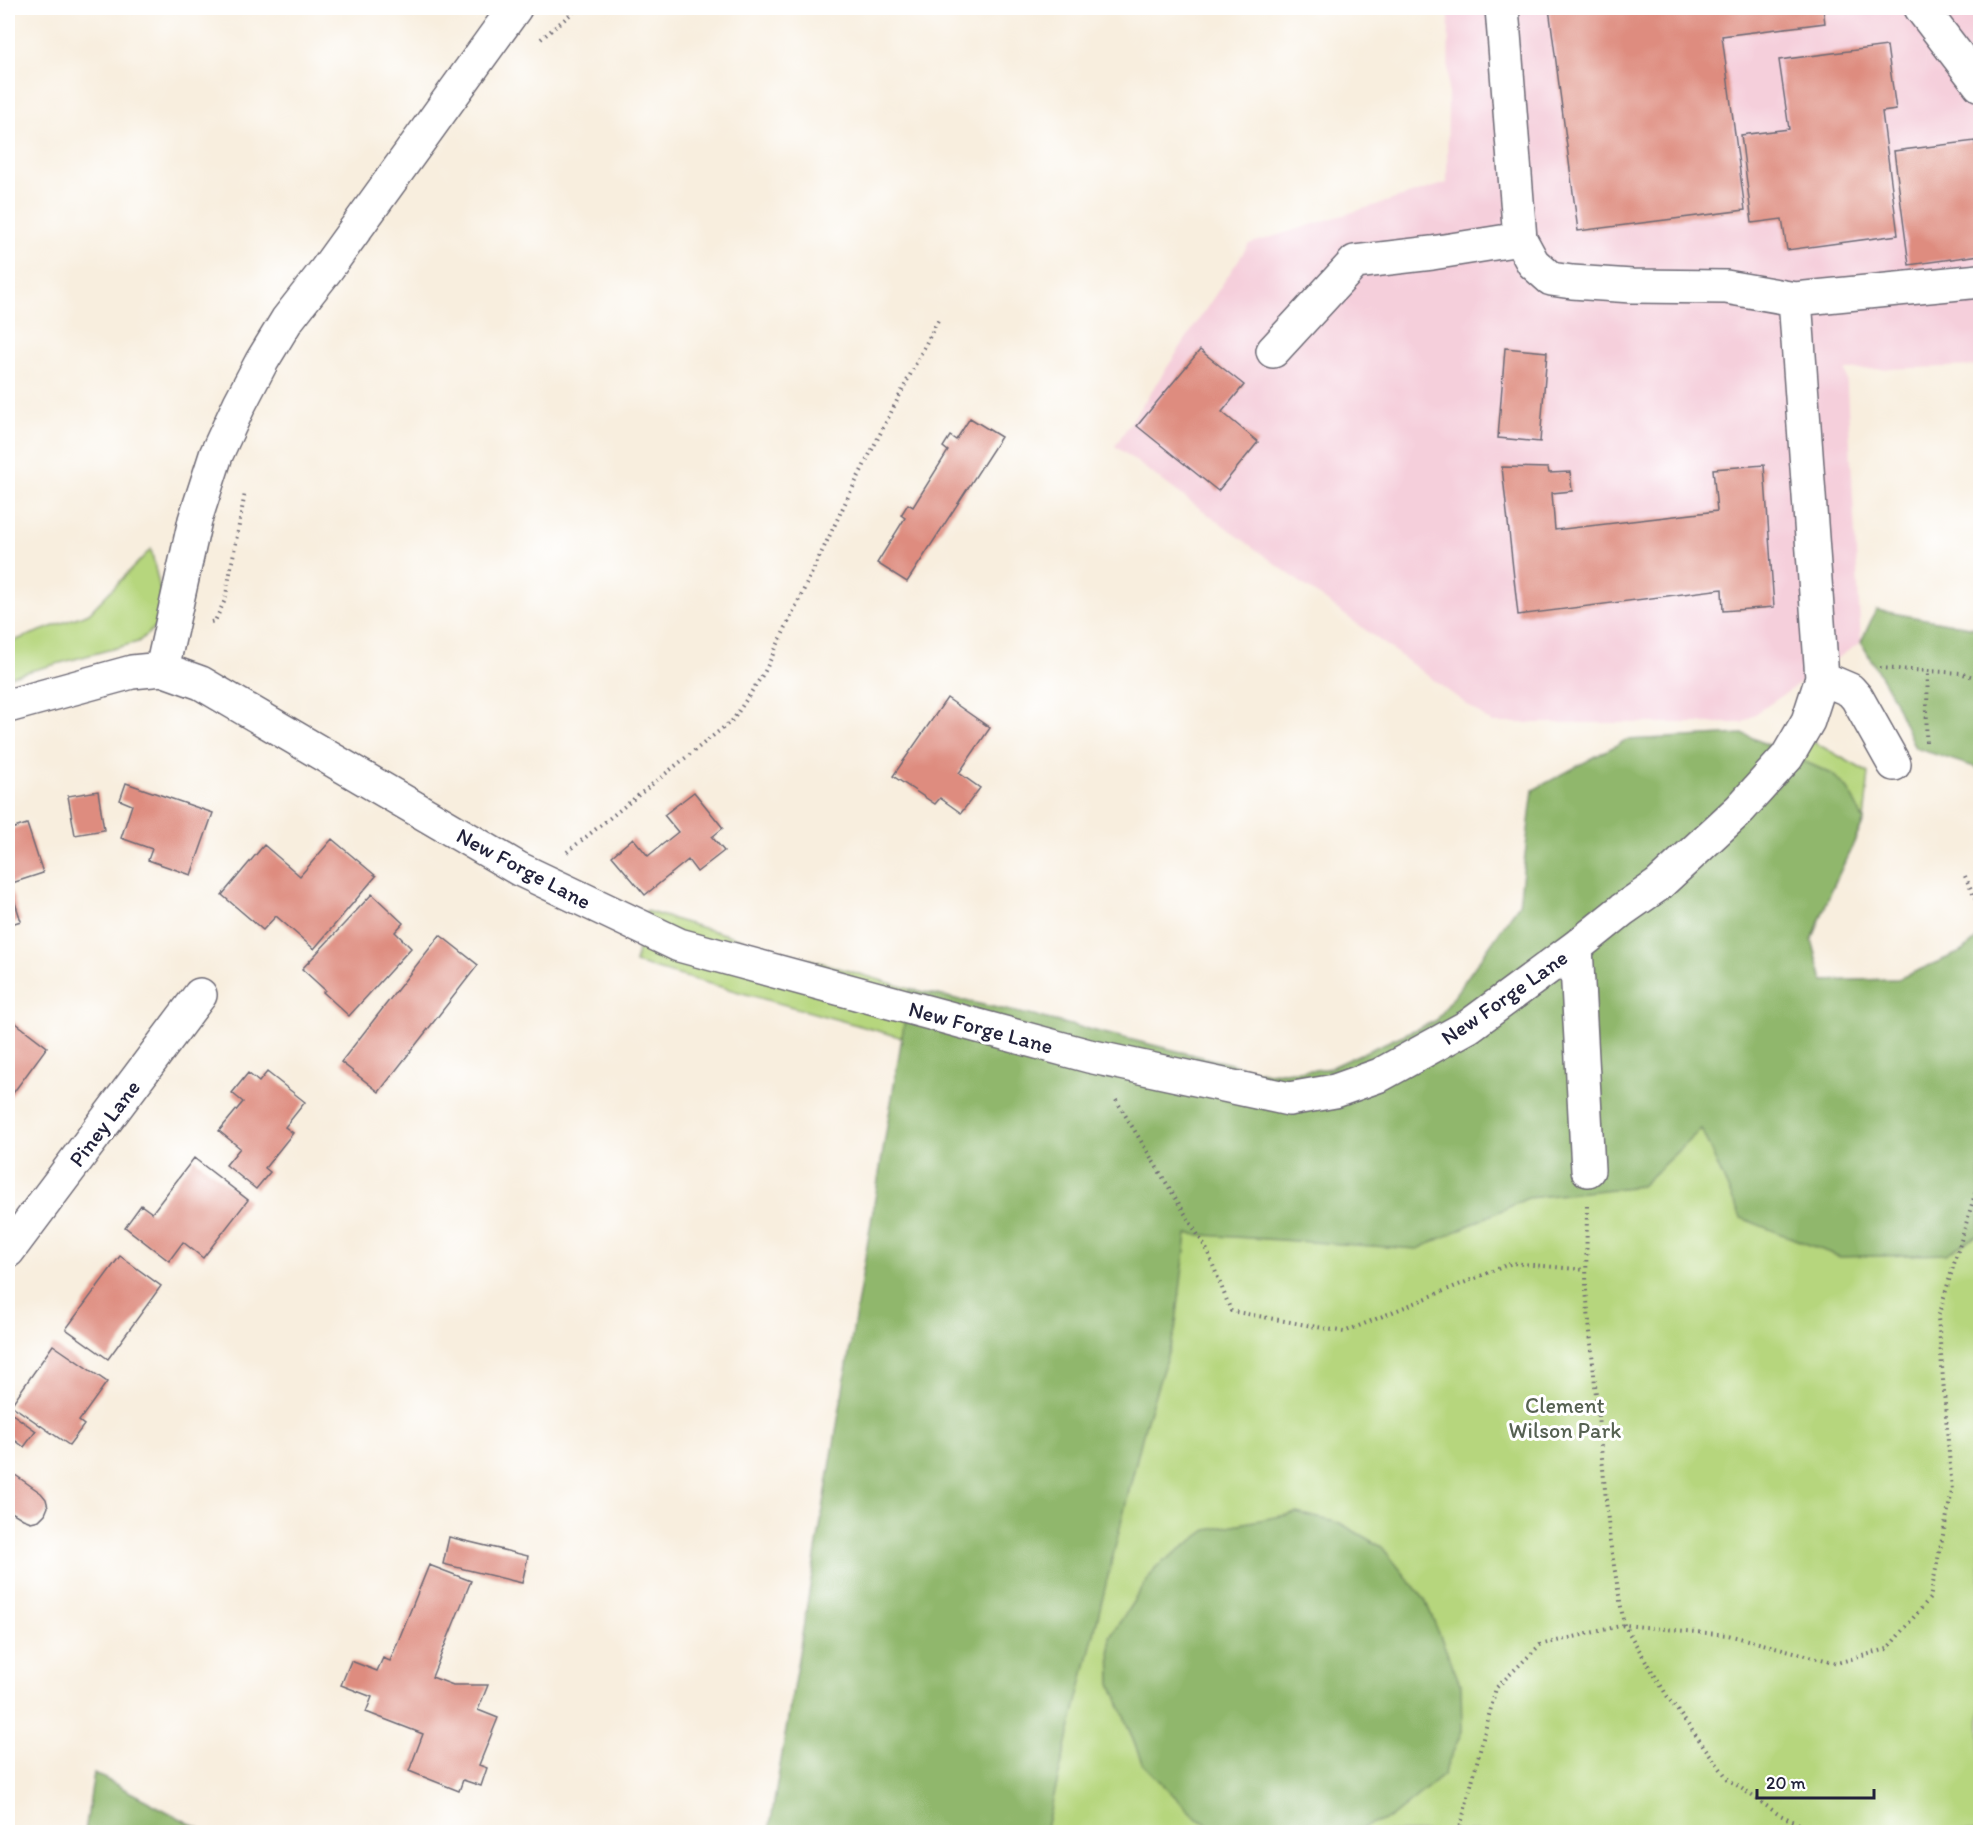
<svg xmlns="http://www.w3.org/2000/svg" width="1988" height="1840" viewBox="0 0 1988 1840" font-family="Itim,sans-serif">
<rect width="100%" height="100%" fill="#fff"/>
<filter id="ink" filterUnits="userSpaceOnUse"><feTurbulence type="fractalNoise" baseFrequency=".0167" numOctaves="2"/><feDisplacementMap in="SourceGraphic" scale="12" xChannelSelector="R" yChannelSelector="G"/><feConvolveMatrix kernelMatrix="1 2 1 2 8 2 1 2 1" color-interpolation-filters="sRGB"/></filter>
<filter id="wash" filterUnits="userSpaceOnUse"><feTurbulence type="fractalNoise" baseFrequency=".008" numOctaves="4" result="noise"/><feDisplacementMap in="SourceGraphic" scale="24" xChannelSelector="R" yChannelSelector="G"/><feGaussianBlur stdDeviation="1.35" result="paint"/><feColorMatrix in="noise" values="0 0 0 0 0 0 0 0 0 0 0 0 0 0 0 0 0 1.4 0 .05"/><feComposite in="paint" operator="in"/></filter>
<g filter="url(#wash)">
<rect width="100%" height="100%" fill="#f8eede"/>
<path fill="#f5cfdb" d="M1449,8H1980V366L1846,370L1861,642L1742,723H1492L1115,446L1249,244L1447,183Z"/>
<path fill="#b6d67d" stroke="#6c7c5c" stroke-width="1.5" d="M151,549L161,594L159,624L138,642L8,677V643L89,613Z
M1812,741L1869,773L1864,821L1831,891L1812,940L1823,981L1898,979L1980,973V1832H897L1025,1072L635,963L646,911L910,989L1038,1017L1267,1073L1327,1069L1437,1020Z"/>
<path fill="#90b76c" stroke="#596c54" stroke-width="1.5" d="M1876,610L1980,629V776L1978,768L1915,748L1893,698L1861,642Z
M1744,734L1832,774L1848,789L1864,821L1831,891L1812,940L1823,981L1898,979L1963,951L1980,936V1234L1946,1254L1840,1257L1741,1218L1701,1129L1641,1186L1528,1198L1418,1249L1187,1234L1175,1331L1145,1426L1045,1832H769L910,989L1038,1017L1267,1073L1327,1069L1437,1020L1519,904L1533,790L1626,740Z
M1297,1513L1340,1523L1382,1547L1425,1600L1461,1686L1462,1731L1443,1775L1390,1818L1351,1832H1224L1197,1819L1142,1763L1111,1683L1110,1637L1156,1567L1207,1530Z
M94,1773L206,1832H85Z"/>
<g id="blocks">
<path fill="#de8c7f" d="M1549,8H1823L1825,23L1722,36L1745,210L1578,231Z
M1887,46L1896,110L1882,112L1898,235L1787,250L1782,219L1752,223L1741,135L1789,129L1779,60Z
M1975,141L1980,184V255L1909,265L1894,151Z
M1505,348L1547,352L1540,442L1498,438Z
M1200,350L1244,385L1222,412L1258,442L1218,491L1137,426Z
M970,418L1001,437L907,582L877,563L905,518L901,515L908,504L913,507L948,451L943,447L950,436L956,440Z
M1764,465L1774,607L1723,611L1722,589L1518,615L1502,467L1548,468L1549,473L1570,472L1572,491L1552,493L1555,530L1717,511L1713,469Z
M947,698L990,728L959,773L980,788L961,813L940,798L935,804L893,776Z
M126,783L213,813L191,875L148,860L152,849L121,838L132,805L120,800Z
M98,791L104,830L75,835L68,796Z
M694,792L723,828L712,837L724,851L697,872L688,860L645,895L612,856L633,838L648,856L678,832L664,815Z
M27,824L43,873L9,884L21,921L8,925V830Z
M332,839L376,876L314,949L276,916L263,930L222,895L264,845L300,876Z
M372,894L403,923L395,932L411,948L349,1016L323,992L325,990L302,969Z
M440,935L478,965L379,1092L341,1062Z
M8,1017L47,1047L8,1100Z
M267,1072L305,1102L285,1127L293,1133L265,1168L270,1172L256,1189L226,1165L240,1148L219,1131L243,1102L232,1093L248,1073L259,1082Z
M194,1158L248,1200L203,1258L183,1242L169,1261L125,1227L141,1205L152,1213Z
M120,1256L161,1286L108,1359L66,1329Z
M53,1345L107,1382L79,1421L84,1425L69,1445L11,1405Z
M8,1411L36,1431L24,1447L8,1435Z
M8,1470L41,1493L46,1499L48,1507L45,1514L39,1520L31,1522L23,1519L10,1511L8,1515Z
M449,1537L528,1556L522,1583L443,1564Z
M429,1565L471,1581L432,1677L453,1685H488L478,1710L498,1718L479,1765L487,1768L481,1786L463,1780L459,1791L409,1771L423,1734L366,1712L372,1697L341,1685L351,1661L377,1671L383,1658L390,1661Z"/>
</g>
</g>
<g filter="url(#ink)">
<use href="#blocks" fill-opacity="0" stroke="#6d6974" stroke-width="1.5"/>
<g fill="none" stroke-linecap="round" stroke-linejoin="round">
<g stroke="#6d6974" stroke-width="36">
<path id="minor" d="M1921,8L1980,85
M1795,299L1980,281
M1273,351L1355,262L1432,253L1520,239
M162,669L195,520L216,455L240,403L262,361L287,320L326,270L515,8
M1822,678L1850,690L1857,698L1894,764
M8,706L132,672L162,669L201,683L519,869L679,945L1089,1056L1289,1099L1335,1091L1380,1075L1469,1026L1576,947L1622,910L1658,885L1740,809L1787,757L1808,721L1822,678L1795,299L1726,287L1632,286L1572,282L1551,279L1533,263L1520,239L1502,8
M1576,947L1588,1170
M8,1251L200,995"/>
</g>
<path stroke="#6d6974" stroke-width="4" stroke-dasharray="1.5 4.5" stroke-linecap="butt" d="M541,39L578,8
M211,622L215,621L225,600L245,493
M1880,668L1960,673L1980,679
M1926,742L1928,671
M567,852L733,720L765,671L848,497L939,318
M1965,876L1980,909
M1116,1100L1207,1250L1231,1311L1344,1332L1512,1263L1586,1270
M1587,1206L1586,1290L1610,1542L1624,1625L1669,1699L1728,1779L1778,1814L1816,1832
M1459,1832L1496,1688L1540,1645L1624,1625L1728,1635L1837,1663L1887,1649L1930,1598L1952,1491L1938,1317L1978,1184L1980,1133"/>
<use href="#minor" stroke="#fff" stroke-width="33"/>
</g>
</g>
<g text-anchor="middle" stroke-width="6" stroke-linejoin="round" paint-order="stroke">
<g font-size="22" fill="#22223b" stroke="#fff">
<text transform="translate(524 868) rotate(28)" y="8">New Forge Lane</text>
<text transform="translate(1504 997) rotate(-35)" y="8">New Forge Lane</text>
<text transform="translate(981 1027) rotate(15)" y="8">New Forge Lane</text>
<text transform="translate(104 1123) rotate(-53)" y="8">Piney Lane</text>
</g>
<g font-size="22" fill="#566152" stroke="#fff">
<text x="1565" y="1413">Clement<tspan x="1565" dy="25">Wilson Park</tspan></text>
</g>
</g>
<rect width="1988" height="1840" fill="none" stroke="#fff" stroke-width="30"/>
<path d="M1757 1789v9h117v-9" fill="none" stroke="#22223b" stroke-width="3"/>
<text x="1766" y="1789" font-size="18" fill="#22223b" stroke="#ffffff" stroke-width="4.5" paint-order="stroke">20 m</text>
</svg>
